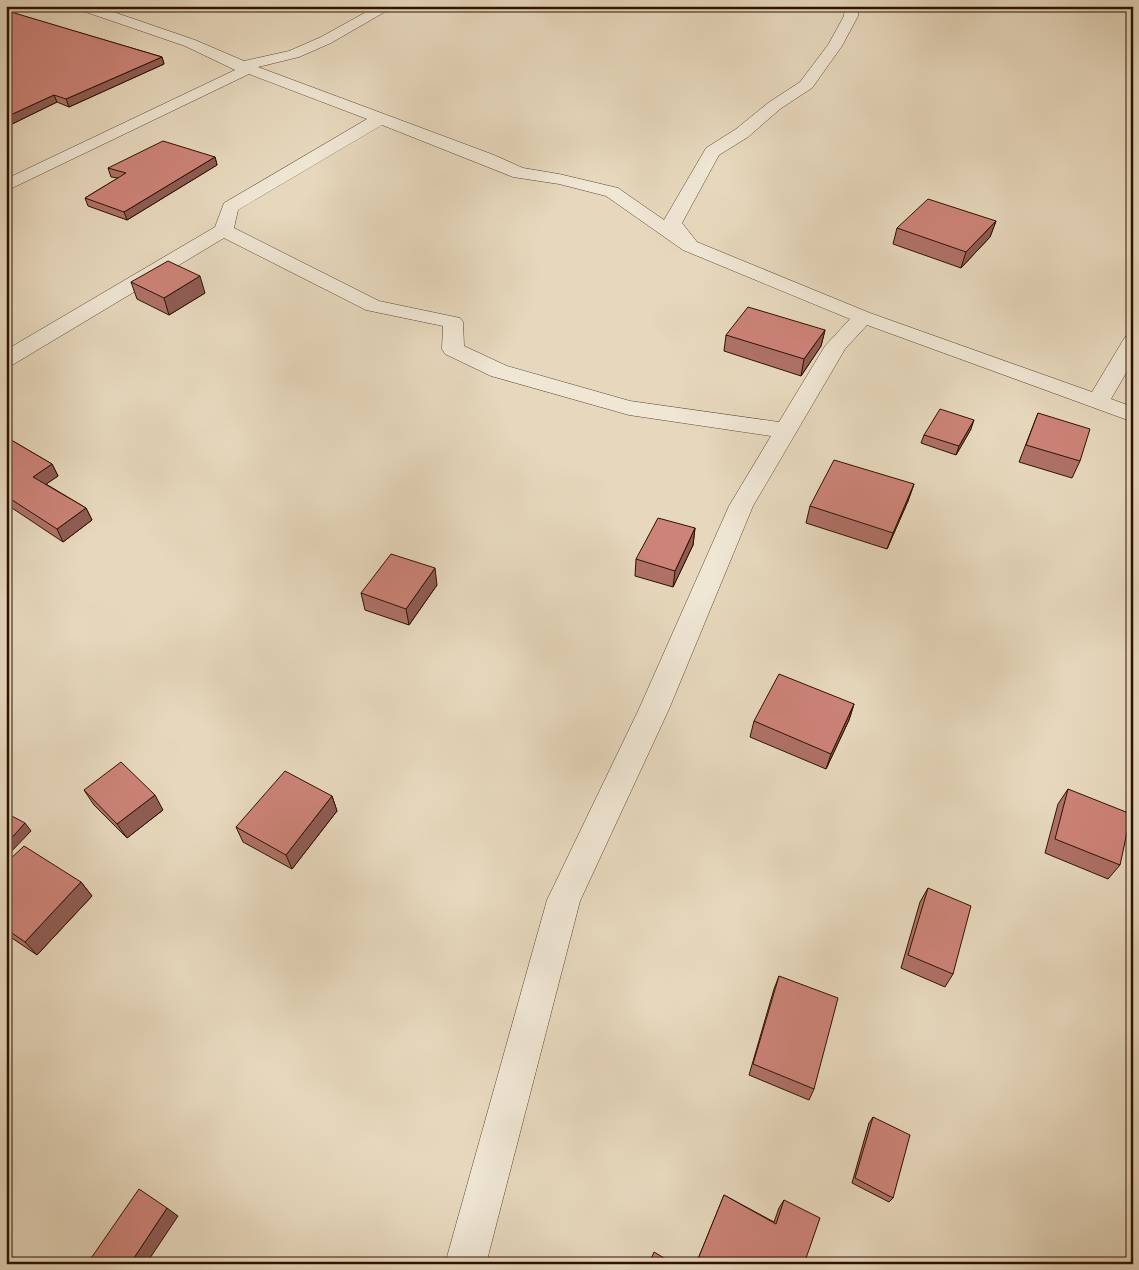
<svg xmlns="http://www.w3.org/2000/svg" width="1139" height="1270" viewBox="0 0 1139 1270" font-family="'IM FELL DW Pica',serif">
<rect width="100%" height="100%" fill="#e7d8bd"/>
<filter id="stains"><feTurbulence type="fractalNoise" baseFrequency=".004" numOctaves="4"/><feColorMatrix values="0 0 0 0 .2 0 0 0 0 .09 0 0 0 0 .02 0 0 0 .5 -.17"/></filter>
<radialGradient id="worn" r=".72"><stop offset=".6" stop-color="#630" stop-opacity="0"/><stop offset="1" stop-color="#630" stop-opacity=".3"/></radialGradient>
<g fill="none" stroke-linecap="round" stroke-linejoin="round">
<g stroke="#5b442f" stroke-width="1">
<path id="street" d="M75,6H96L195,40L244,61L289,51L321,37L377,6H395L331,43L299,57L258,67L494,155L523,168L559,174L618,188L664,220L706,148L736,129L768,103L800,82L828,45L844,16L845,6H859L858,16L842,46L812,88L780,109L748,137L719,155L682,223L697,242L870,313L1092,392L1125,337L1133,336V361L1111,399L1133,407V422L867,325L845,349L753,506L669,709L580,901L486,1264H445L547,900L639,709L729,506L771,436L629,415L491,376L445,354L442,349L443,326L366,310L224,238L14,364L6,365V350L215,227L224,203L367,119L249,74L6,191V179L235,70L185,46L77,9ZM382,125L513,177L559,184L606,196L683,250L850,319L825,346L779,422L630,401L507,366L464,346L463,322L460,318L379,301L234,228L238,210Z"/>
</g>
<use href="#street" fill="#efe6d4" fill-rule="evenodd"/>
</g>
<path fill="#af7167" stroke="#2c1200" d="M6,11L162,57L164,64L69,107L57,102L6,127Z
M215,157L217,165L127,220L88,206L85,198L118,178L111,177L108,168Z
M996,221L990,237L961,268L893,244L897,228Z
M131,282L205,293L169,315L137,299Z
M825,330L821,346L801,376L724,351L726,335Z
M1038,413L1080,461L1072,478L1019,462Z
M971,429L956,455L921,443L924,435Z
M6,437L52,464L58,476L46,484L86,508L92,520L63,542L6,504Z
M914,484L908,501L887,549L806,523L810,506Z
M695,528L693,545L673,587L635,576L636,559Z
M437,585L409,625L365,610L361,593Z
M854,704L849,720L826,769L750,737L754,721Z
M1068,789L1120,865L1108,879L1045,853L1058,804Z
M84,790L163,810L127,838L94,805Z
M332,796L337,811L292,869L243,842L236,827Z
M6,863L81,882L92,896L37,955L6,934Z
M928,888L953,974L945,987L901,968L920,902Z
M779,976L814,1089L809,1100L749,1075L774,989Z
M873,1117L893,1198L889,1202L852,1183L869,1123Z
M724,1195L774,1222L779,1208L784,1200L804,1264H696Z"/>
<path fill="#8f5c54" stroke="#2c1200" d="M162,57L164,64L69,107L66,99Z
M54,95L57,102L6,127V117Z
M215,157L217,165L127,220L124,212Z
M996,221L990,237L961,268L966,252Z
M200,276L205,293L169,315L164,298Z
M825,330L821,346L801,376L804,359Z
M974,420L971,429L956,455L959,446Z
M52,464L58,476L39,489L33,477Z
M914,484L908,501L887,549L893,533Z
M86,508L92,520L63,542L57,529Z
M695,528L693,545L673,587L675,571Z
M435,568L437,585L409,625L406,609Z
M854,704L849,720L826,769L831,754Z
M155,795L163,810L127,838L117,824Z
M332,796L337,811L292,869L286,855Z
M25,823L31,831L6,857V844Z
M81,882L92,896L37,955L25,942Z
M167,1208L178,1216L146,1264H130Z"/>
<path fill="#cc8378" stroke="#2c1200" d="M6,11L11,12L162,57L66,99L54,95L6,117Z
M163,141L215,157L124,212L85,198L126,173L108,168Z
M928,199L996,221L966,252L897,228Z
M168,261L200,276L164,298L131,282Z
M748,307L825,330L804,359L726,335Z
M940,409L974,420L959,446L924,435Z
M1038,413L1090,429L1080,461L1026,445Z
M6,437L52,464L33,477L86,508L57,529L6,496Z
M834,460L914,484L893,533L810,506Z
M658,518L695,528L675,571L636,559Z
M391,554L435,568L406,609L361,593Z
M779,674L854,704L831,754L754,721Z
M121,762L155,795L117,824L84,790Z
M285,771L332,796L286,855L236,827Z
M1068,789L1131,814L1120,865L1055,839Z
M6,813L25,823L6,844Z
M24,846L81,882L25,942L6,929V863Z
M928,888L971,906L953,974L908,955Z
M779,976L838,998L814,1089L753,1064Z
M873,1117L910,1135L893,1198L855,1178Z
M139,1189L167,1208L130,1264H87Z
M724,1195L776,1224L784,1200L820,1218L804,1264H696Z
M654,1252L674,1264H649Z"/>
<rect width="1139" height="1270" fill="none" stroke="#e7d8bd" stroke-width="25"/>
<rect x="8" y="8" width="1124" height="1255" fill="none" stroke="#2c1200" stroke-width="2.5"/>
<rect x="12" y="12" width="1114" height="1245" fill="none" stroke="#2c1200"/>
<rect width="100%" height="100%" filter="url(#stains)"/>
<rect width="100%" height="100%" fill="url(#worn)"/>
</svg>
